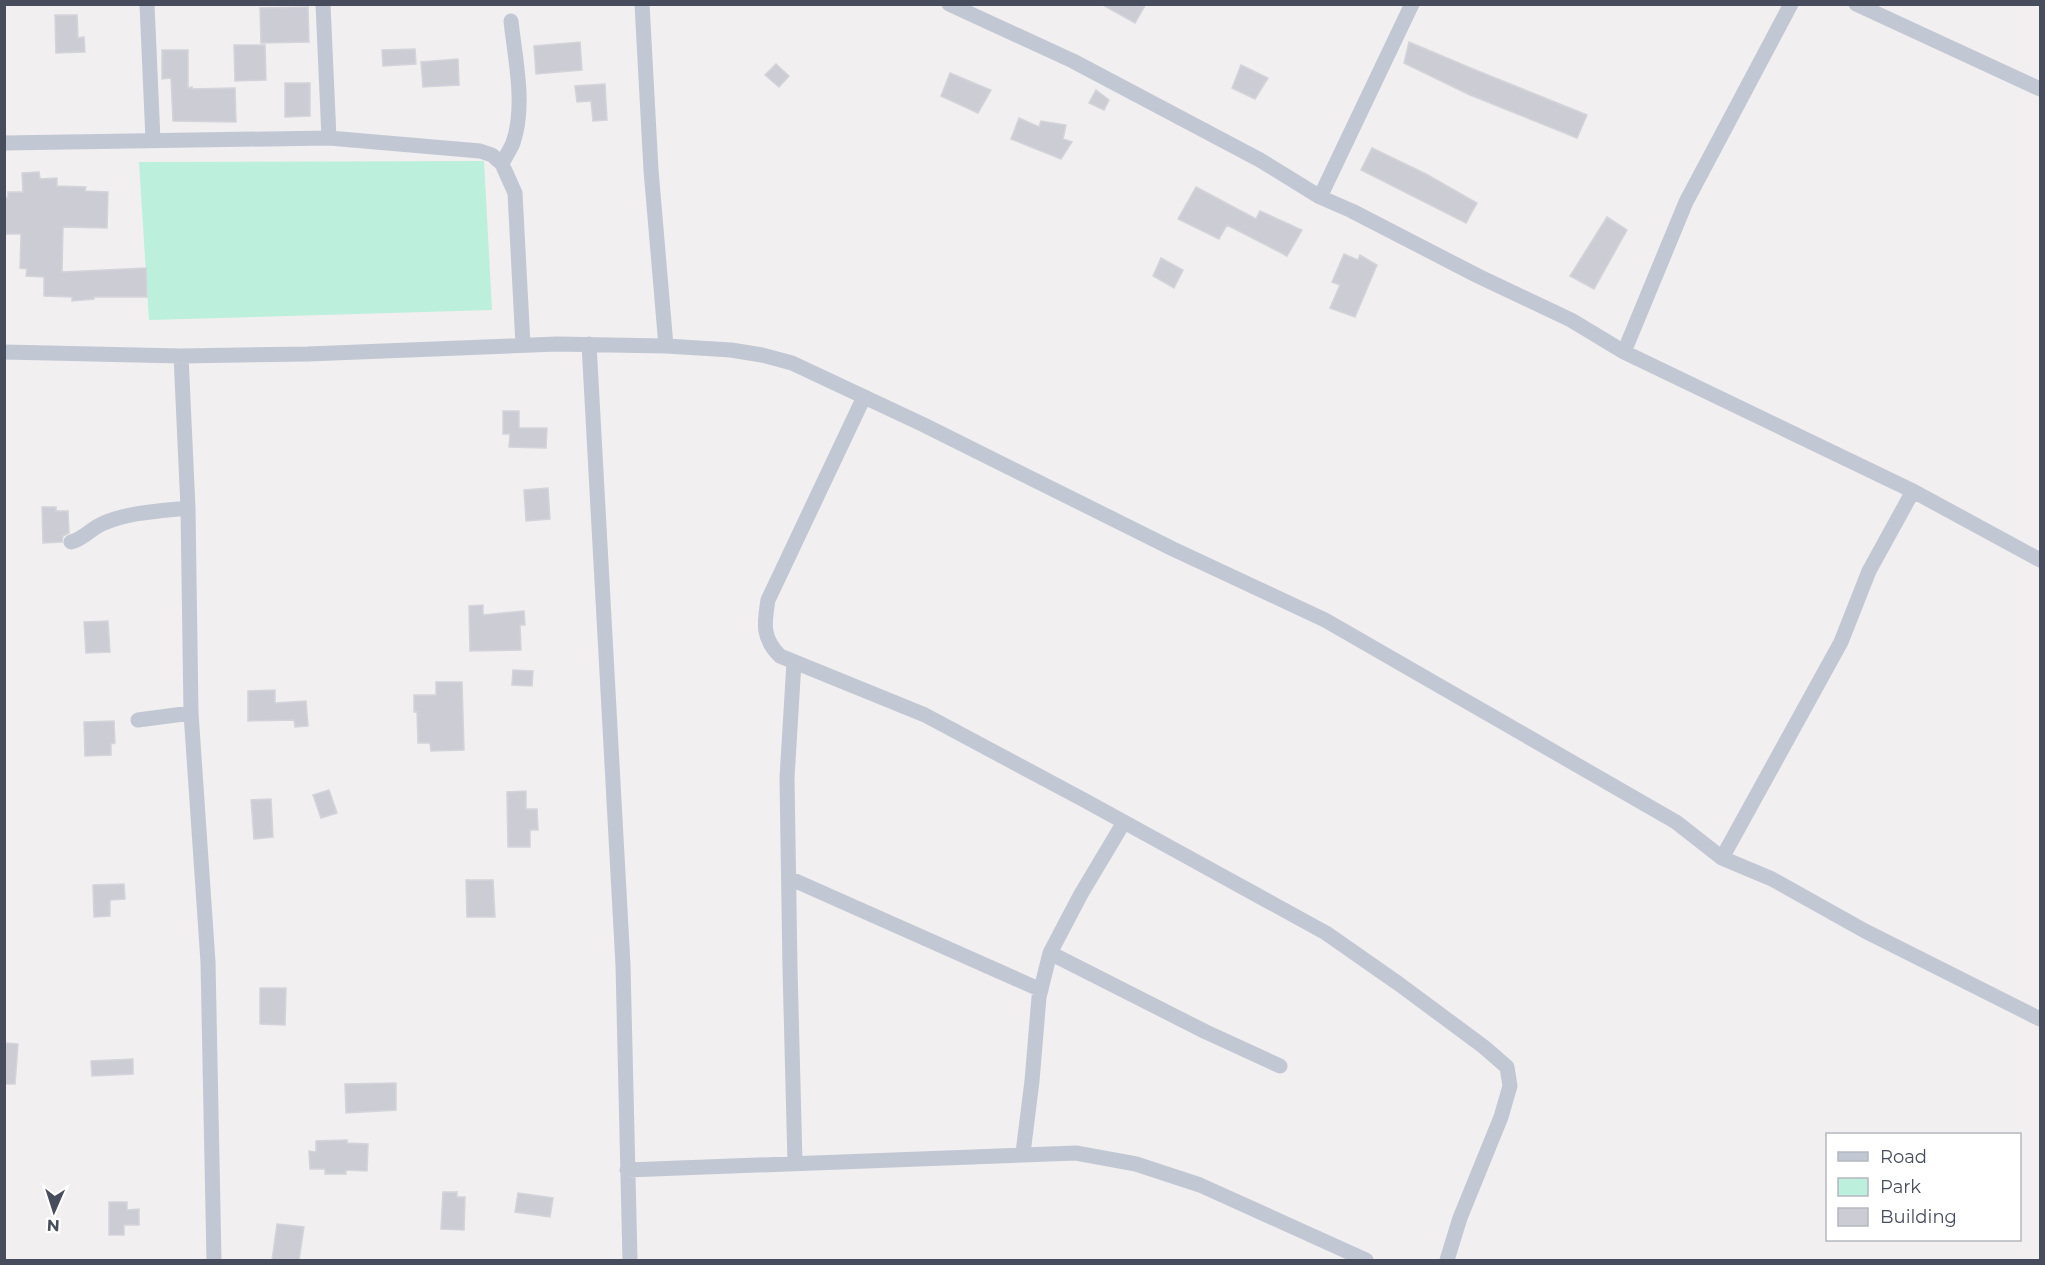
<svg xmlns="http://www.w3.org/2000/svg" width="2045" height="1265" viewBox="0 0 2045 1265" font-family="Montserrat,sans-serif">
<rect width="100%" height="100%" fill="#f1efef"/>
<path fill="#bdefdd" d="M484,161L492,310L149,320L139,162Z"/>
<path fill="#cccdd4" stroke="#d3d3da" stroke-width="1.5" d="M1101,4H1146L1135,23Z
M308,7L309,42L261,43L260,8Z
M55,15H77L78,38L84,37L85,52L56,53Z
M580,42L582,70L536,74L534,46Z
M1409,42L1473,69L1587,115L1577,138L1470,95L1404,63Z
M234,45H265L266,80L235,81Z
M415,49L416,64L383,66L382,50Z
M162,50H188V88L192,87V89L235,88L236,122L173,121L171,78L162,79Z
M458,59L459,85L423,87L421,62Z
M776,64L789,76L779,87L765,75Z
M1241,65L1268,78L1255,99L1232,88Z
M950,73L991,90L978,113L941,96Z
M285,83H310V116L285,117Z
M605,84L607,120L593,121L591,101L577,102L575,86Z
M1096,90L1109,100L1104,110L1089,103Z
M1019,118L1039,127L1041,121L1066,125L1063,139L1072,142L1061,159L1011,139Z
M1372,148L1426,174L1477,203L1466,223L1361,170Z
M39,172L40,179L57,178V186L86,187L85,191L108,192L107,228L63,227L62,272L146,268L147,297H94V299L72,301V297L44,296V277L26,276L27,269L20,268L21,234H4V197L8,198V192H23L22,173Z
M1196,187L1256,219L1260,211L1302,230L1287,256L1227,225L1219,239L1178,219Z
M1607,217L1627,230L1594,289L1570,276Z
M1344,254L1358,260L1360,255L1377,265L1355,317L1330,308L1340,285L1332,282Z
M1161,258L1183,270L1174,288L1153,276Z
M503,411H519V428H547L546,448L509,447L510,434H503Z
M548,488L550,519L526,521L524,490Z
M42,507H56V511H68L69,533L63,536L62,542L43,543Z
M483,605V615L524,611L525,625H520L521,650L470,651L469,606Z
M108,621L110,652L86,653L84,622Z
M513,670L533,671L532,686L512,685Z
M436,682H462L464,750L431,751L430,743H418L417,712H414V695H436Z
M275,690V703L306,701L308,726L295,727L294,720L248,721V691Z
M114,721L115,743L111,744V755L85,756L84,722Z
M329,790L337,813L321,818L313,795Z
M526,791V809H537L538,830H530V847H508L507,792Z
M271,799L273,837L254,839L251,800Z
M466,880H493L495,917H467Z
M124,884L125,899L110,900V916L94,917L93,885Z
M260,988H286L285,1025L260,1024Z
M4,1043L18,1044L15,1084H4Z
M133,1059V1074L92,1076L91,1061Z
M396,1083V1110L346,1113L345,1084Z
M347,1140V1143L368,1144L367,1171L346,1170V1174H325V1169H310L309,1151L316,1152V1141Z
M443,1192H457V1197H465L464,1230L441,1229Z
M518,1193L553,1198L550,1217L515,1212Z
M109,1202H127V1210L139,1209V1225H124V1235H109Z
M277,1224L304,1227L299,1260H272Z"/>
<g fill="none" stroke-linecap="round" stroke-linejoin="round">
<path stroke="#c2c7d4" stroke-width="15" d="M147,4L153,140
M323,4L329,138
M642,4L651,170L666,346
M949,4L1073,61L1260,160L1320,197L1352,211L1478,276L1571,320L1624,352L1913,491L2040,560
M1856,4L2040,89
M4,143L329,138L480,151L492,155L502,164L515,193L523,345
M502,164C505,157 510,150 513,143C526,105 515,59 511,21
M1320,197L1412,4
M589,344L623,965L630,1260
M4,352L181,356L308,354L557,344L666,346L731,350L762,355L792,363L924,425L1173,549L1325,620L1676,822L1722,858L1772,879L1865,931L2040,1019
M1624,352L1686,202L1791,4
M181,356L188,508L191,713L208,962L214,1260
M864,397L768,600C764,624 762,638 780,656L925,715L1084,800L1326,933L1399,984L1484,1047L1507,1067L1510,1086L1501,1117L1460,1218L1447,1260
M71,542C84,539 91,528 104,523C130,512 160,511 188,508
M794,662L787,778L790,968L795,1163
M138,720L191,713
M1722,858L1841,642L1869,571L1913,491
M789,878L1041,990
M1050,953L1206,1032L1280,1066
M1023,1153L1032,1081L1039,997L1050,953L1081,894L1124,822
M627,1170L1076,1153L1136,1164L1200,1185L1366,1260"/>
</g>
<rect width="2045" height="1265" fill="none" stroke="#474d5d" stroke-width="12"/>
<rect x="1826" y="1133" width="195" height="108" fill="#ffffff" stroke="#b5b8be" stroke-width="1.5"/>
<rect x="1838" y="1152" width="30" height="9" fill="#c2c7d4" stroke="#b5b8be" stroke-width="1.5"/>
<text x="1880" y="1163" font-size="18" fill="#474d5d">Road</text>
<rect x="1838" y="1178" width="30" height="18" fill="#bdefdd" stroke="#b5b8be" stroke-width="1.5"/>
<text x="1880" y="1193" font-size="18" fill="#474d5d">Park</text>
<rect x="1838" y="1208" width="30" height="18" fill="#cccdd4" stroke="#b5b8be" stroke-width="1.5"/>
<text x="1880" y="1223" font-size="18" fill="#474d5d">Building</text>
<g transform="translate(54 1211) rotate(183)" stroke="#ffffff" stroke-width="4.5" paint-order="stroke">
<path d="M0-4.5L10 22L0 15L-10 22Z" fill="#474d5d"/>
<text y="-9" font-size="16" font-weight="bold" text-anchor="middle" fill="#474d5d">N</text>
</g>
</svg>
